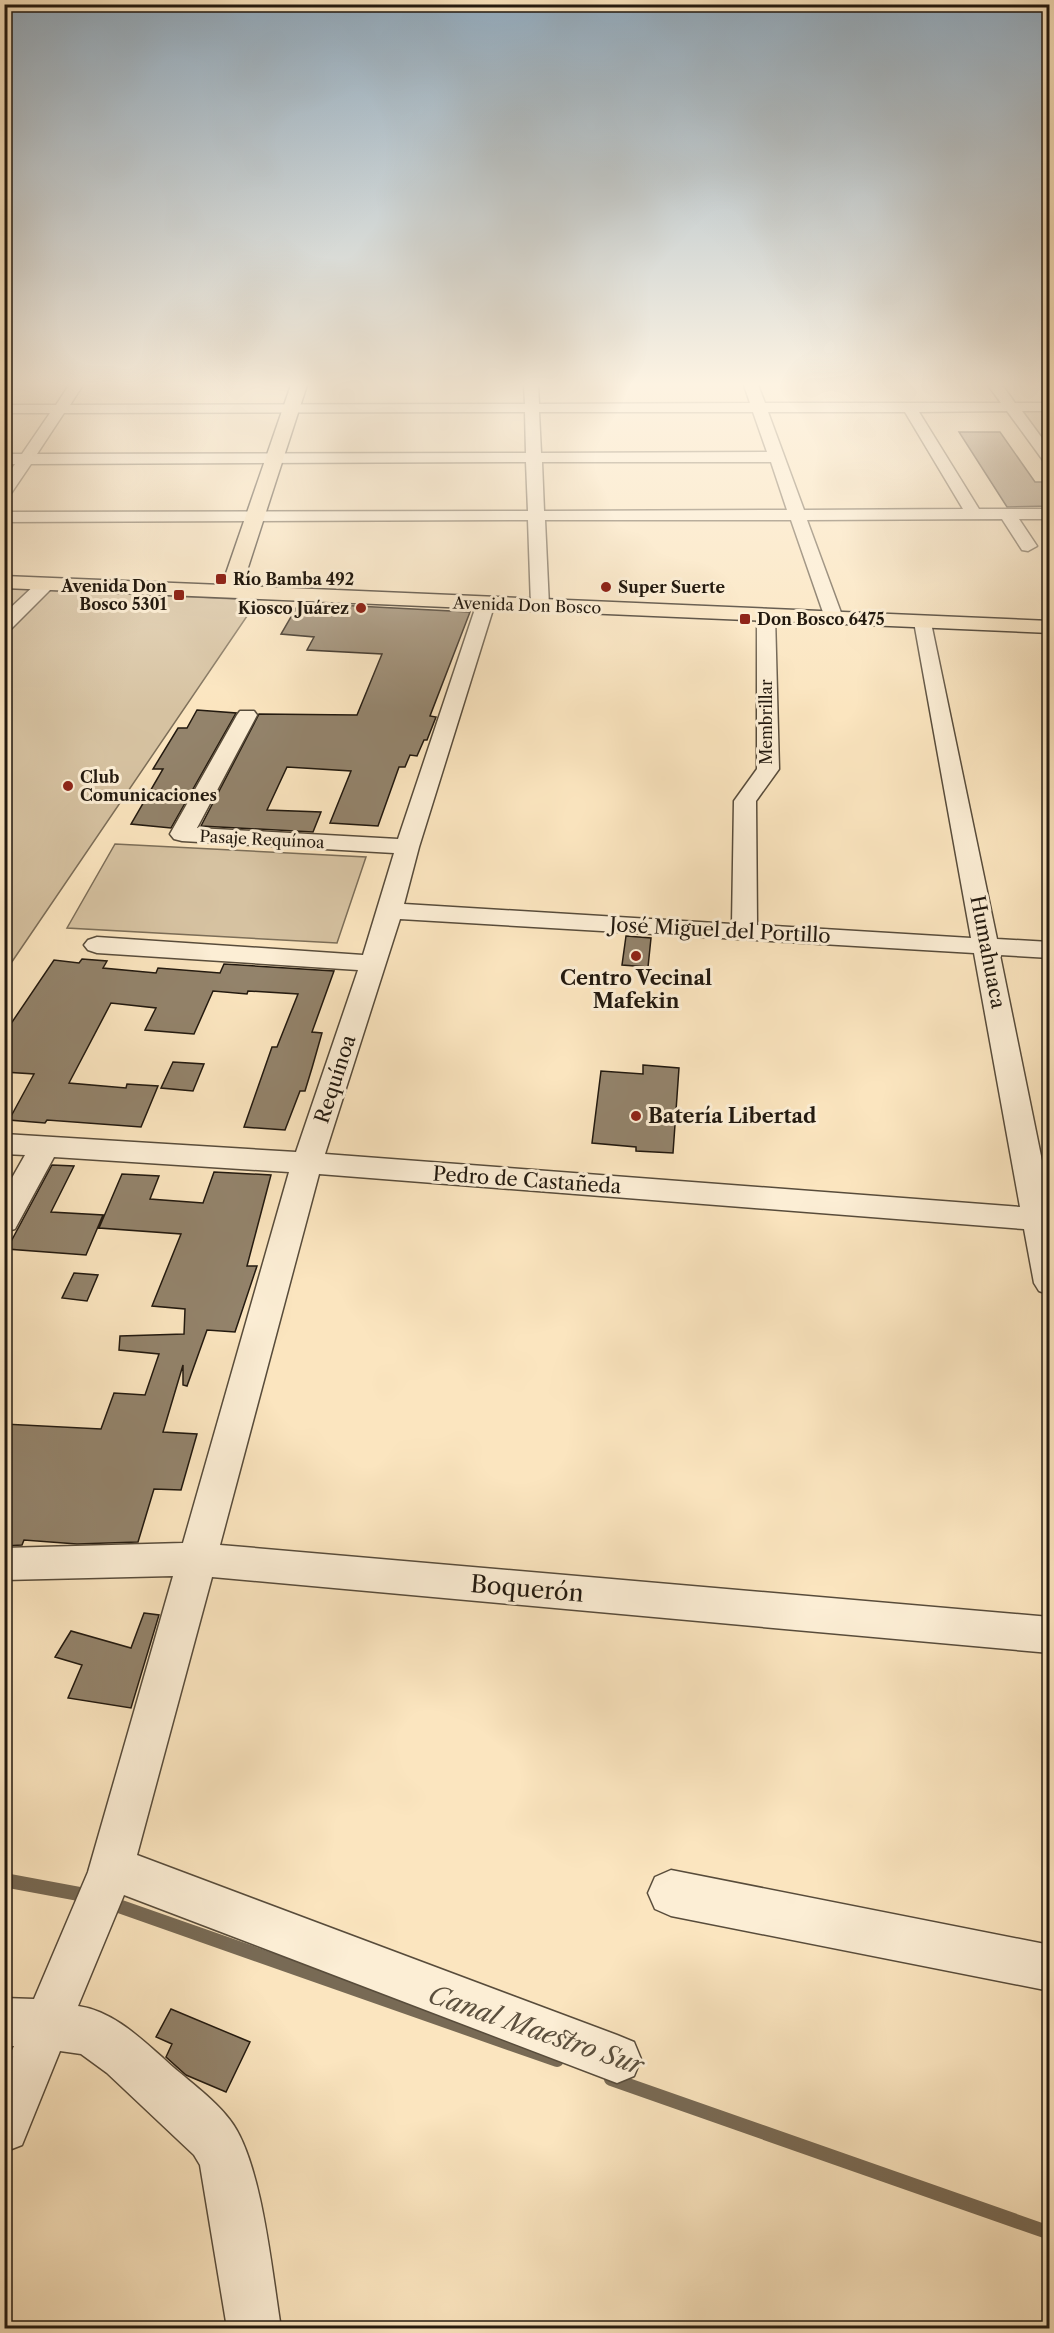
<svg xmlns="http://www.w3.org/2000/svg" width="1054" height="2333" viewBox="0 0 1054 2333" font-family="'Libre Caslon Text',serif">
<rect width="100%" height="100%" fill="#fbe5bf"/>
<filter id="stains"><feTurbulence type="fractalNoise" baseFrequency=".00333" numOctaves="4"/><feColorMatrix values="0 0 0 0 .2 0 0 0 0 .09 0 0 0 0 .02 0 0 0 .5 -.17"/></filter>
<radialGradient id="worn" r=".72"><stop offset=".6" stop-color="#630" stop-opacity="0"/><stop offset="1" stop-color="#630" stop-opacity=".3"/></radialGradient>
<path fill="#d6c2a1" stroke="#7c6e58" stroke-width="1.5" d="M1021,409H1049V450Z
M5,588L258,600L5,972Z
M115,844L366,857L337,943L67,928Z"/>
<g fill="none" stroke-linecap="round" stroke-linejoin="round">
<path stroke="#786a55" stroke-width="14" d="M4,1880L90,1896
M110,1903L557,2060
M611,2079L1050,2233"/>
</g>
<path fill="#93836b" stroke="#22190f" stroke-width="1.5" d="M959,432H1000L1035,482H1050V506L1007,507Z
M299,603L470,612L430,716L436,717L427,740H424L417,756L410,755L405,767H399L378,826L330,823L351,771L287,767L267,810L321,812L313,832L201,826L259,714L357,715L382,654L307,650L314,637L281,634Z
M197,710L236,713L171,828L131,824L163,769H153L178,728H187Z
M626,936L651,938L648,967L622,965Z
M82,959L107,961L103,968L156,973L158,968L220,973L224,964L334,971L312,1032L322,1033L312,1068L305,1091H300L285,1130L244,1127L272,1047H277L298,994L248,991L247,994L213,991L194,1034L145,1030L156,1008L111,1003L69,1083L126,1088L127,1084L158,1086L141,1127L47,1120L45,1123L9,1120L34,1074L4,1072V1034L54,960L79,963Z
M173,1062L204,1064L193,1091L161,1088Z
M643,1065L679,1068L673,1153L636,1151V1147L592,1143L601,1071L643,1074Z
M52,1165L74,1166L51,1212L103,1215L86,1255L7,1249Z
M214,1172L271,1175L247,1266H257L235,1332L207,1330L187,1386L183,1385V1365L163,1432L197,1434L181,1490L154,1489L138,1542L77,1544L24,1540L22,1545L4,1546V1424L101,1429L114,1393L145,1395L159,1354L119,1350L120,1336L184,1334L185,1309L152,1306L181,1234L99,1228L122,1174L159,1176L150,1199L203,1203Z
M74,1273L98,1275L87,1301L62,1298Z
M144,1613L159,1615L131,1708L68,1698L82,1665L55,1657L71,1631L131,1648Z
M171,2009L250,2042L226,2092L186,2075L166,2057L172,2044L156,2037Z"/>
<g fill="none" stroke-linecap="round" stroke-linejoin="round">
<g stroke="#584c3b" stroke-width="3">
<path id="minor" d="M69,385H83L70,405L525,404L524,385H538L539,404L750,403L744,385H758L765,403H1001L988,385H1002L1015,403H1050V411H1022L1050,449V464L1045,463L1007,411L919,412L979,509H1050V519H1019L1037,546L1028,551L1022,550L1002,519L807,520L843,618L834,624L825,618L791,520H545L549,606L540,611L531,606L528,520L4,522V512L528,511L526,462L31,464L10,495L4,497V480L15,464H4V454H22L50,413H4V405H56ZM525,412L526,453L37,454L64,413ZM539,412H753L767,452L541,453ZM768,412H905L963,509L804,510ZM542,462H771L787,510L544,511Z
M46,579L52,580L55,584L52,588L11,629L4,630V614L40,580Z
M486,598L495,603L419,847L404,904L732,924L734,801L757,769V615L766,609L775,615L779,769L756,801L757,925L971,938L914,622L916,618H930L997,939L1050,942V958L1000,955L1050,1200V1295L1039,1291L1034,1283L1024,1229L319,1174L220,1545L1050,1617V1653L212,1577L137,1855L617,2035L634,2042L641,2059L634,2076L617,2083L124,1895L78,2006C112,2011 138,2036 163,2058C183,2077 214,2098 230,2120C262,2161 272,2274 281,2328H227L200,2165L194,2155L107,2073L81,2054L60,2051L22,2145L4,2152V2067L14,2046H4V1998L34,1999L88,1872L173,1576L4,1580V1548L183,1543L289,1172L54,1157L15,1229L4,1232V1192L25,1155L4,1154V1134L296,1152L358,970L97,953L88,950L84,945L88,940L97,937L363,955L394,853L182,841L174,839L170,834L237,715L240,711H254L257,715L197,828L398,839L477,603ZM400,919L974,953L1020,1207L325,1154Z
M671,1870L1050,1945V1991L671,1916L655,1909L648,1893L655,1877Z"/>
</g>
<g stroke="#22190f" stroke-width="3">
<path id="major" d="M291,385H307L242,586L1050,621V633L4,588V576L222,585Z"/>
</g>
<use href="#minor" fill="#fceed5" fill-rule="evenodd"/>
<use href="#major" fill="#fbe5bf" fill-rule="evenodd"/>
</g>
<linearGradient id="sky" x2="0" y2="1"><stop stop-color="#92acc0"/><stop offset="0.54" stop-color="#fdf3e2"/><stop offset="1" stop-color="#fdf3e2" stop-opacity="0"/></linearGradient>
<rect width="1054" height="712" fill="url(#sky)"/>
<g fill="#8f2418" stroke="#fceed5" stroke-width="2">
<rect x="215" y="573" width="12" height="12" rx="3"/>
<circle cx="606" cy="587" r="6"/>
<rect x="173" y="589" width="12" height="12" rx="3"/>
<circle cx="361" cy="608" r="6"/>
<rect x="739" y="613" width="12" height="12" rx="3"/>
<circle cx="68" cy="786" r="6"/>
<circle cx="636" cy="956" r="6"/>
<circle cx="636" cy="1116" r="6"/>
</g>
<g text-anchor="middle" stroke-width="6" stroke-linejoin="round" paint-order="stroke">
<g font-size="16" font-weight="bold" fill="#22190f" stroke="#fceed5" text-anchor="start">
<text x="233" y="585">Río Bamba 492</text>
<text x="167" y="592" text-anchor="end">Avenida Don<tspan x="167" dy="18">Bosco 5301</tspan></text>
<text x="618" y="593">Super Suerte</text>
<text x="349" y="614" text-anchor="end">Kiosco Juárez</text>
<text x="757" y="625">Don Bosco 6475</text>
<text x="80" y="783">Club<tspan x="80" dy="18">Comunicaciones</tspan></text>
</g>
<g font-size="16" fill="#22190f" stroke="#fceed5">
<text transform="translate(527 605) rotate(2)" y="6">Avenida Don Bosco</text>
<text transform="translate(766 722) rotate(-90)" y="6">Membrillar</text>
<text transform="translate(262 839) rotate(3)" y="6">Pasaje Requínoa</text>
</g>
<g font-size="20" fill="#22190f" stroke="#fceed5">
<text transform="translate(720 930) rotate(3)" y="7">José Miguel del Portillo</text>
<text transform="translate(988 952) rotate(79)" y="7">Humahuaca</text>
<text transform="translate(335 1079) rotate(-72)" y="7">Requínoa</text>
<text transform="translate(527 1180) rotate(4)" y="7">Pedro de Castañeda</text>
</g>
<g font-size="20" font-weight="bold" fill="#22190f" stroke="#fceed5">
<text x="636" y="985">Centro Vecinal<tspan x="636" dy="23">Mafekin</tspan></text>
<text x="648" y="1123" text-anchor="start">Batería Libertad</text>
</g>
<g font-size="24" fill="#22190f" stroke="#fceed5">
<text transform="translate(527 1589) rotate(5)" y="8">Boquerón</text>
</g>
<g font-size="26" font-style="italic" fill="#5b4f3d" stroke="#fceed5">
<text transform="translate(536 2030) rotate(19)" y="9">Canal Maestro Sur</text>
</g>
</g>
<rect width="1054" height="2333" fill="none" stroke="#fbe5bf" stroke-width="24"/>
<rect x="6" y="6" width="1042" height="2321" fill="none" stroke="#22190f" stroke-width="3"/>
<rect x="12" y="12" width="1030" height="2309" fill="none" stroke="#22190f" stroke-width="1.5"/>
<rect width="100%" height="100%" filter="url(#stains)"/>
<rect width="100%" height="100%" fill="url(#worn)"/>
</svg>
